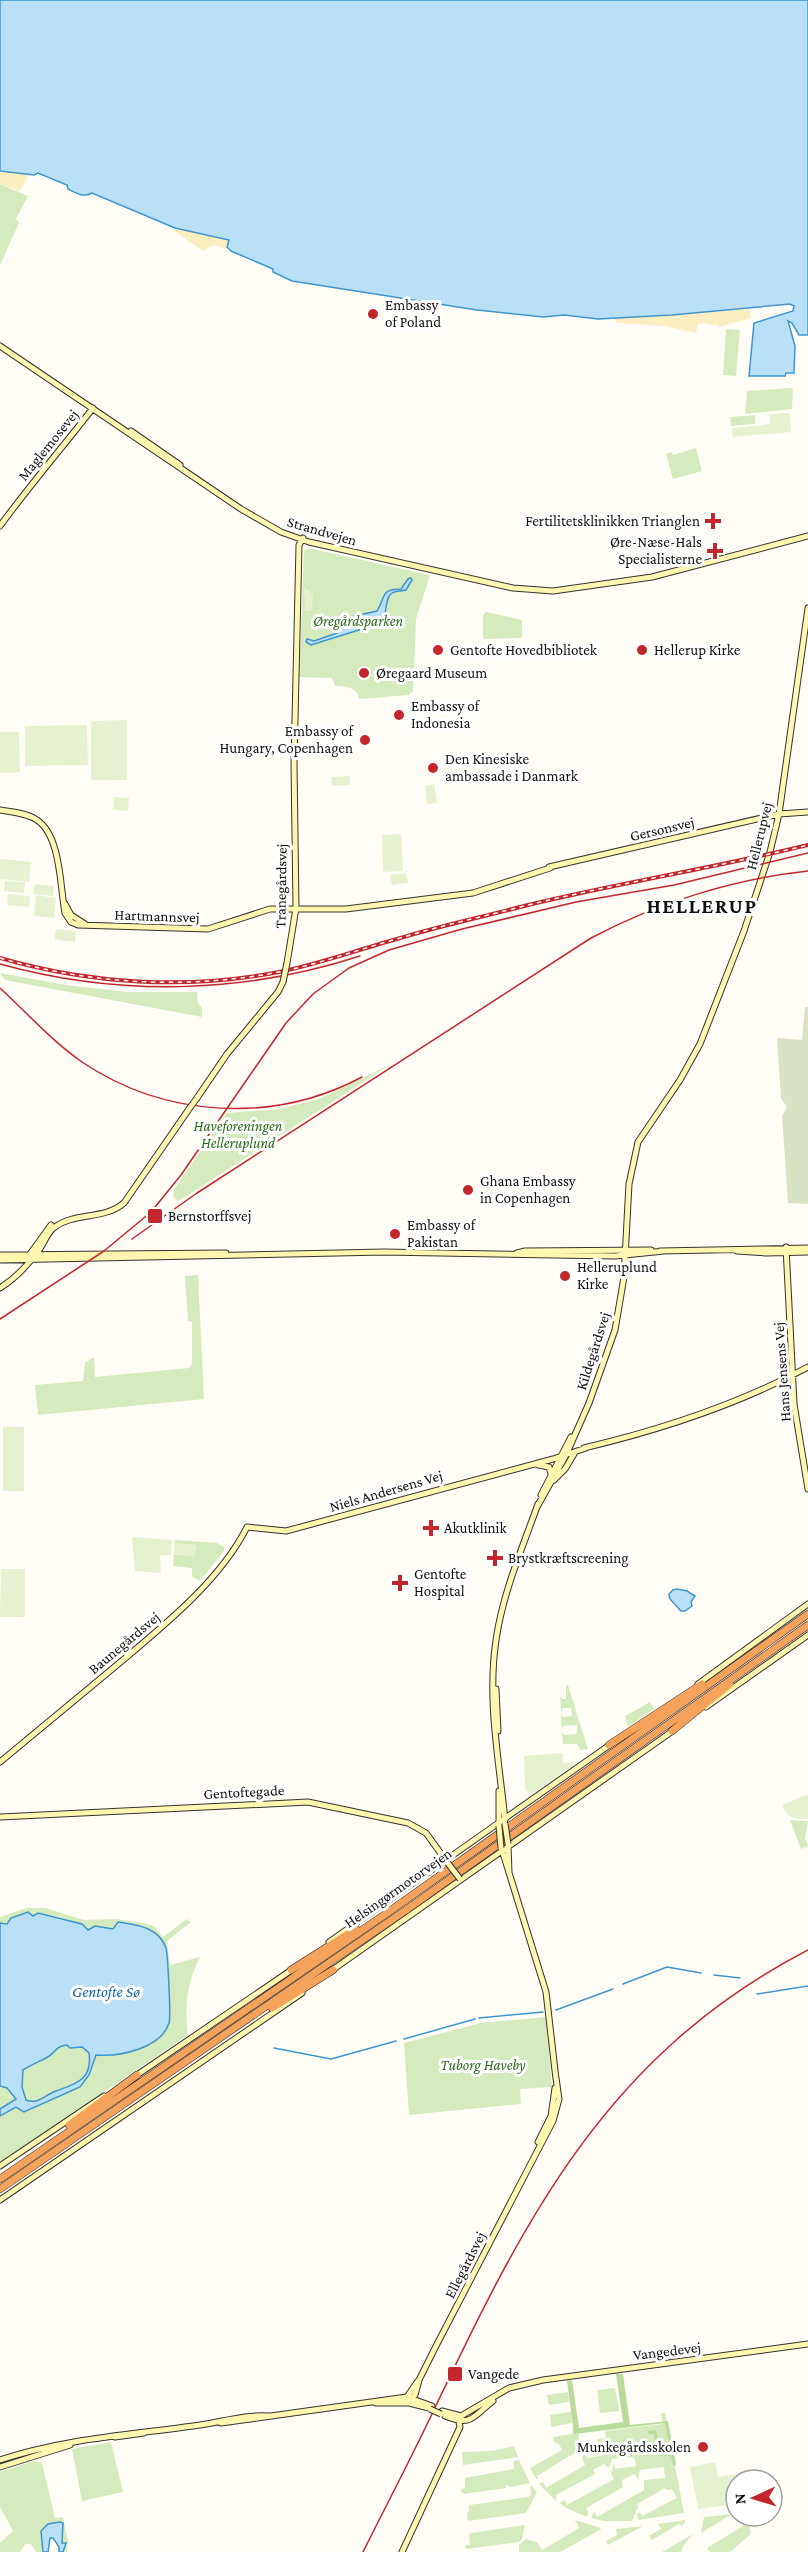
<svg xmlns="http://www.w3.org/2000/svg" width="808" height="2552" viewBox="0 0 808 2552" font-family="'Crimson Pro',serif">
<rect width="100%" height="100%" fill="#fffdf5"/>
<path fill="#d5ebbd" d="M0,184L28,196L16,219L19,223L0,265Z
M726,329L740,330L736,376L723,375Z
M790,388L793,389L792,409L745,414L747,391Z
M755,415V424L731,426L730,417Z
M696,448L702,471L673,479L666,454L672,452L673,455Z
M308,548L385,565V567L388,566L430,575L416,619L413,691L409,695L359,699C357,686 346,687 335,686L332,678L299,677L304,551Z
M486,612L522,620V638L483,639V615Z
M0,973L66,985L128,992H197L198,1003L202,1008V1017L5,980Z
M391,1064L182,1199L177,1201L173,1196L174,1190L226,1113L279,1109L319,1099Z
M198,1275L204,1399L38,1415L35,1385L83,1381L85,1363L94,1357L95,1377L189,1368L192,1364V1322L188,1321L185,1276Z
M175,1540L217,1543L224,1547V1551L200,1581L192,1576V1568L173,1566Z
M566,1685H568L588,1749L580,1750L577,1744H563L562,1732L564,1735L577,1734V1725L564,1726L562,1729L561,1714L563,1717L572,1716L571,1708H563L561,1711L560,1696L562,1699H566Z
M650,1702L654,1709L628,1727L625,1716Z
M790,1820L808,1821L805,1838L808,1846L801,1849Z
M27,1908H45L84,1920L116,1919L143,1923L154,1926L163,1937L187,1919L191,1922L167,1941L170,1965L200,1957C187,1983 184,2006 188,2035L0,2162V2116L16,2107L24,2111L80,2087L89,2075L96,2055C118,2057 162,2047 169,2023C172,2013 167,1966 167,1952C162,1928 139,1926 118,1922L113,1929L95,1926L88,1930C75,1919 50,1913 33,1916L27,1912L12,1918L6,1924L0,1923V1917Z
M546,2017L552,2087L520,2089L521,2104L409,2115L404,2043L481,2023Z
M67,2045L70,2048L82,2047L89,2053C93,2079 75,2085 56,2091C45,2095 38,2105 26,2100L22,2087L23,2070L49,2056L60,2046Z
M0,2086L7,2088L16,2099L0,2109Z
M615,2388L619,2411L600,2413L597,2390Z
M568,2392L569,2402L549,2405L547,2395Z
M571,2412L572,2423L551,2427L550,2415Z
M661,2413H665L684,2513L638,2520L637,2514L640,2512L642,2516L677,2498L672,2489L667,2490L665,2488L637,2504L638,2507L632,2521H604L591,2518L594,2512L597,2517L644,2490V2480L665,2478L664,2467L640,2470L638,2480L635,2474L622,2480L623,2487L586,2508L588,2512L587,2517L566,2508L560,2503L564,2500L567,2505L614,2479L611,2473L614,2463L615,2469L636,2466L634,2457L612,2459L609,2468L604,2464L593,2470L595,2474L556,2495V2501L539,2484L543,2482L546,2488L585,2465L582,2458L585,2452L587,2458L612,2454L610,2446L598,2447L597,2439L606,2438L605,2431L662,2424Z
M573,2426L574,2434L578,2433L580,2448L584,2447L582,2451C569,2454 553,2467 537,2476L538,2479H536L530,2468L562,2450L559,2444L554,2442L553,2437L572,2434Z
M111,2442L123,2492L82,2501L72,2449Z
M514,2446L518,2457L463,2465L462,2452L492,2451Z
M519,2460L530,2483L511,2487L506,2485V2488L464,2494L461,2492V2489L465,2488V2478L514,2469V2461Z
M34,2461L42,2463L55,2518L63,2517L68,2542L67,2552H63L66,2544L62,2543L60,2522L49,2524L43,2552H36L31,2544H25L20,2552H0V2543L13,2531L0,2507V2472Z
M530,2486H532L537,2492L526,2513L468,2521L467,2513L469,2512V2505L528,2497L531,2495Z
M732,2514L701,2533L704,2517Z
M741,2516H747L751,2534L730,2552H710L707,2548L743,2526Z
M575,2520L601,2528L600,2530L560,2552H519V2545L526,2539L537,2542L542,2550L576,2530L579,2528Z
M685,2520V2523L681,2526L679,2524L652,2540L649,2536L661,2529L658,2524Z
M525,2525L522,2539L519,2542L466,2549L465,2545H470L469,2534L472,2533Z
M643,2526L608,2545L606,2541L617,2535L616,2529Z
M693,2534L683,2546L681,2552H662Z"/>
<path fill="#b9dc9c" d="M616,2374H623L630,2425L668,2421L676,2465H673L671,2456L630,2454V2448L656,2449L654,2434H648V2431L656,2430L660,2449H670L665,2423L574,2434L567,2381L572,2380L579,2428L623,2422Z"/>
<path fill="#fbeec1" d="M0,171L29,174L20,191L0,184Z
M175,228L229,240L226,249L213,245L203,251L173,230Z
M749,308L751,318L719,327L718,325H710L704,323L698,324L696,333L664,326L617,323L613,318L695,314Z"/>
<path fill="#d9e3c4" d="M805,1007H808V1204L788,1203L782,1116L787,1107L781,1098L777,1038L802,1040Z"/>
<path fill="#e6f2cf" d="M790,413L791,432L733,437L732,428L770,424L769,414Z
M304,587L313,595L312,611H305Z
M127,720V780H91V721Z
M87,725L88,765L25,766V726Z
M0,732H19L20,772L0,773Z
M350,776V785L332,786L331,777Z
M434,784L437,803L427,804L425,786Z
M114,797L129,798L128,811L113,810Z
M401,834L403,871L383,872L382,835Z
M0,859L31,862L29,882L0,879Z
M406,873L408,883L392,885L390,875Z
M5,881L25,882L24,893L4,891Z
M35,884L54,886L53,896L33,894Z
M8,894L30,896L29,907L7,905Z
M36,895L56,898L54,918L34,916Z
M56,929L76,931L75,942L54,939Z
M3,1427H24V1491H3Z
M132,1537L172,1540L171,1555H160L161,1573L135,1571Z
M175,1543L196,1545L195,1556L174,1555Z
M1,1569H25V1617H0Z
M562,1753L563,1763L572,1762L574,1765L532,1794L525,1790L524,1756Z
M808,1794V1819C793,1819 788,1819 782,1805Z
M715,2462L718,2477L735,2474L736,2504L698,2509L690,2467Z"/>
<path fill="#b9e0f7" stroke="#3f96cf" stroke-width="1.5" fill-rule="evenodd" d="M0,0H808V335H799L792,323L788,321L795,346L794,373H786L785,376H749L754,323L793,311L794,306L790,304L672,315L598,319L564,315L543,317L477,310L292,281L273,272V269L231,251L227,247L229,240L175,228L92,193C84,198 76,193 68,189L67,185L38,173L34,175L0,171Z
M411,578L412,580L406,590C402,591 395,591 392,593C383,599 390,615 378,624L311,645L306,642L307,639L314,641L337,633L354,616L377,611C386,597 380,589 401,589L408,579Z
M677,1589L687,1591L695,1596L691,1602L692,1606L685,1611H681L670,1599L669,1594L673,1590Z
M28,1912L33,1916L38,1913L82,1924L88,1930L95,1926L113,1929L118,1922C137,1925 159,1927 166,1948C168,1957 171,2017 169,2023C161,2049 118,2057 96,2055L89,2075L80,2087L24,2112L16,2107L0,2116V2109L16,2099L7,2088L0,2086V1923L7,1924L11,1918ZM67,2045L70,2048L82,2047L89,2053C93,2080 75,2084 56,2091C45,2095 38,2105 26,2100L22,2087L23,2070C31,2065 38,2062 46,2058C55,2054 55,2046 67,2045Z
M60,2522L63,2523L62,2543H66L63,2552H59V2547L53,2538H50L48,2552H43L41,2531L48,2524Z"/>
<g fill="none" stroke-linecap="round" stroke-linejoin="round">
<path stroke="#3f96cf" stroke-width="1.5" d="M714,1975L740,1978
M623,1984L667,1967L701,1973
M757,1994L808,1986
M556,2010L613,1989
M479,2018L543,2012
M404,2039L475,2019
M274,2048L331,2059L396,2041"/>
<g stroke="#333" stroke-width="7">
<path id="secondary" d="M0,346L241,509L281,532L309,542L513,588L553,591L652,577L808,536
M131,431L180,465
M0,526C30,485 62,448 93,408
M0,810C12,812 27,813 37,820C61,836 60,887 65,913L71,922L78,925L208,929L270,909H346L473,893L550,868
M549,867L779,814L808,812
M65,904L71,915L85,924
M287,963L296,908L294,764L299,545L303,538
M197,1098L227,1054L278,992L283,982
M786,1247L794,1404L808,1489
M660,1251L808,1248
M737,1251L766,1253L808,1252
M517,1253L525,1251L651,1250
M30,1254L51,1225
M0,1255L226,1253
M0,1260L384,1252L615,1256L664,1251
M0,1288C16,1278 28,1265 39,1250C45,1242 47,1232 55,1227C75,1212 104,1220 124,1203L189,1109
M584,1448C660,1430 739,1404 808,1367
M538,1465L549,1467L551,1474
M554,1480L565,1469L574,1454
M541,1495L571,1437
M537,1507L566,1455L589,1403L615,1330L624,1277L629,1184L638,1142L680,1080L700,1044L744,931L770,852L779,814L808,608
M698,1684L808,1604
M496,1689L498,1731
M706,1707L808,1635
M0,1762C41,1728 82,1694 123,1660C167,1623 221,1579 247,1527L286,1531L553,1459L586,1448
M0,1817L308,1802L408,1823L426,1833L447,1862
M505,1820C499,1760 487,1700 496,1640C503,1592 522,1549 538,1504
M499,1824V1791
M508,1846L509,1872
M502,1850L546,1992L556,2079
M329,1942L611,1744
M331,1971L674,1730
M134,2077L293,1969
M538,2142L551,2116L555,2088
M0,2166L104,2096
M0,2200L302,1993
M407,2397L418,2381
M376,2403H409L429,2408
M394,2403L411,2399L415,2395L419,2380L436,2346L553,2121L559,2099L556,2078
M442,2411L461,2416L509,2388L543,2380L808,2344
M445,2416C472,2427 472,2417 493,2401
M221,2423L407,2397L432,2406
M115,2437L144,2433
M0,2460C63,2439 128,2435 193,2426C219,2423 244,2414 270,2416
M0,2467L70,2445
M402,2552L460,2427L458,2417"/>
</g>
<g stroke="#222" stroke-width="8">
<path id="highway" d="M672,1731L730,1684
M609,1745L702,1684
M291,1970L356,1929
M272,2008L333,1970
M69,2125L137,2075
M0,2179L390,1911L808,1614
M0,2189L406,1910L808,1625"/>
</g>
<use href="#secondary" stroke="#fff6b0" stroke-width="5"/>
<use href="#highway" stroke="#f5a25d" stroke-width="7"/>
<path stroke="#c4262e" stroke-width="1.5" d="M0,964C119,997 243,994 360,956
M0,988C27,1013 52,1041 82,1062C165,1118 274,1124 362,1077
M132,1239L197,1193L591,938C657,903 733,879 808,871
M0,1319L104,1251L151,1212L181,1175L286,1023L313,994L349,968L389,950L462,929L576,902L674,885L808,853
M363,2552C386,2506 410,2460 432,2414C525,2218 606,2055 808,1950"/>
<g stroke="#c4262e" stroke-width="4">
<path id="rail" d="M0,958C90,984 186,990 279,972C319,964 357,950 397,939C439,926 482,917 524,906C618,883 714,868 808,845"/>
</g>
<use href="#rail" stroke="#fff" stroke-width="1.5" stroke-dasharray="4.5" stroke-linecap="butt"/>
<g stroke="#333" stroke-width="7" stroke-linecap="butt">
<path id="secondary-bridge" d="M283,982L287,963
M189,1109L197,1098
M505,1824L508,1844
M499,1826L501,1848
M447,1862L460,1879
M430,2409L441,2414"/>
</g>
<use href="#secondary-bridge" stroke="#fff6b0" stroke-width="5"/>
</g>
<g fill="#c4262e" stroke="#fff" stroke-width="2">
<circle cx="373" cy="314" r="6"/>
<path d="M710 512h6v6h6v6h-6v6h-6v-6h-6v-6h6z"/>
<path d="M712 542h6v6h6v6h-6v6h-6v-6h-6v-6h6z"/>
<circle cx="438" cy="650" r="6"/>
<circle cx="642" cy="650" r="6"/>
<circle cx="364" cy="673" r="6"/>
<circle cx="399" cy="715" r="6"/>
<circle cx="365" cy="740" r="6"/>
<circle cx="433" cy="768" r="6"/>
<circle cx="468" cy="1190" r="6"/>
<rect x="147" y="1208" width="16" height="16" rx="3"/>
<circle cx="395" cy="1234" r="6"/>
<circle cx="565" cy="1276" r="6"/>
<path d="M428 1519h6v6h6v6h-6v6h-6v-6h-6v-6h6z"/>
<path d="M492 1549h6v6h6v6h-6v6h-6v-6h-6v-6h6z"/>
<path d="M397 1574h6v6h6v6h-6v6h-6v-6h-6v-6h6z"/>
<rect x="447" y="2366" width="16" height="16" rx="3"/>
<circle cx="703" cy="2447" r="6"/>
</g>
<g text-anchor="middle" stroke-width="6" stroke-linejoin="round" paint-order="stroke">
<g font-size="15" fill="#111" stroke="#fff" text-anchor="start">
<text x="385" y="310">Embassy<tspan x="385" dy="17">of Poland</tspan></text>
<text x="700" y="526" text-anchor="end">Fertilitetsklinikken Trianglen</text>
<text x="702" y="547" text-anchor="end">Øre-Næse-Hals<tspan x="702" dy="17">Specialisterne</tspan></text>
<text x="450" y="655">Gentofte Hovedbibliotek</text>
<text x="654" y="655">Hellerup Kirke</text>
<text x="376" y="678">Øregaard Museum</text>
<text x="411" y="711">Embassy of<tspan x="411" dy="17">Indonesia</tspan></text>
<text x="353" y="736" text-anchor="end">Embassy of<tspan x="353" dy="17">Hungary, Copenhagen</tspan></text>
<text x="445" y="764">Den Kinesiske<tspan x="445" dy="17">ambassade i Danmark</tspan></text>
<text x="480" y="1186">Ghana Embassy<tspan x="480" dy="17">in Copenhagen</tspan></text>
<text x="168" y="1221">Bernstorffsvej</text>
<text x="407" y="1230">Embassy of<tspan x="407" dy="17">Pakistan</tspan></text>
<text x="577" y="1272">Helleruplund<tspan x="577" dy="17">Kirke</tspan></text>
<text x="444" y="1533">Akutklinik</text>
<text x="508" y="1563">Brystkræftscreening</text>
<text x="414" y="1579">Gentofte<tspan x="414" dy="17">Hospital</tspan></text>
<text x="468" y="2379">Vangede</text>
<text x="691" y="2452" text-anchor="end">Munkegårdsskolen</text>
</g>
<g font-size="15" fill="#111" stroke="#fff">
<text transform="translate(48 445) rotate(-51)" y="5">Maglemosevej</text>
<text transform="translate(322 531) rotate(16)" y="5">Strandvejen</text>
<text transform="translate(662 829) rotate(-13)" y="5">Gersonsvej</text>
<text transform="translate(759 836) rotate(-76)" y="5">Hellerupvej</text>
<text transform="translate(281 886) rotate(-89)" y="5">Tranegårdsvej</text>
<text transform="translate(157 916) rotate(2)" y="5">Hartmannsvej</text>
<text transform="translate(593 1351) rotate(-72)" y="5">Kildegårdsvej</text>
<text transform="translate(782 1372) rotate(-94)" y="5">Hans Jensens Vej</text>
<text transform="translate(386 1491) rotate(-16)" y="5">Niels Andersens Vej</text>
<text transform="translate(124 1643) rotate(-40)" y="5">Baunegårdsvej</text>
<text transform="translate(244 1792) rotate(-3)" y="5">Gentoftegade</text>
<text transform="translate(398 1888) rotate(-35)" y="5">Helsingørmotorvejen</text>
<text transform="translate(465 2265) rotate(-63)" y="5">Ellegårdsvej</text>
<text transform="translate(667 2351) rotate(-7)" y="5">Vangedevej</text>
</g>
<g font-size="15" font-style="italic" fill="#2f6b1f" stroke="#fff">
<text x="358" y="626">Øregårdsparken</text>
<text x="238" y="1131">Haveforeningen<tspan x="238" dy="17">Helleruplund</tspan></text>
<text x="483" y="2070">Tuborg Haveby</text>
</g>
<g font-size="16" font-style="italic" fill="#1768a6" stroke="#fff">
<text x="106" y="1997">Gentofte Sø</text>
</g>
<g font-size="21" font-weight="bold" letter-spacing="1.5" fill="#111" stroke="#fff">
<text x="702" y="913">HELLERUP</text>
</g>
</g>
<g transform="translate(754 2498) rotate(266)"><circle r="28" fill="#ffffff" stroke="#a0a0a0" stroke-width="1.5"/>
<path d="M0-4.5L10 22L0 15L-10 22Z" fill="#c4262e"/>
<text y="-9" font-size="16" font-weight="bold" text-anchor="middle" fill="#111111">N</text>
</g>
</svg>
